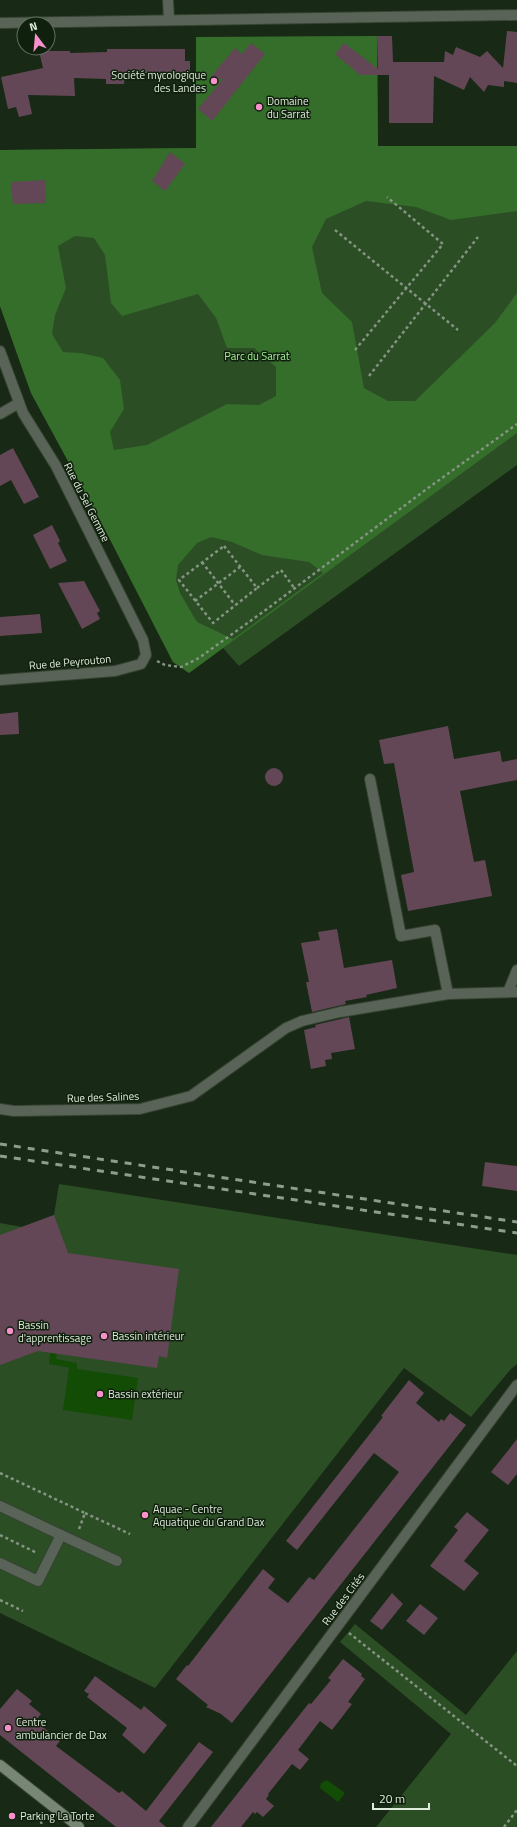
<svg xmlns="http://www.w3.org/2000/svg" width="517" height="1827" viewBox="0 0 517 1827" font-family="'Titillium Web',sans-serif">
<rect width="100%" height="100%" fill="#182915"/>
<path fill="#2c4e25" d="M377,36L378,146H517V465L239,666L223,648L189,673L173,662L100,520L31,393L0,306V150L196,148V37Z
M59,1184L517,1255V1364L510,1370L471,1417L404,1368L155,1688L0,1613V1223L22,1227L54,1215Z
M355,1624L466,1715L517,1651V1827H376L451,1734L340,1642Z"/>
<path fill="#356d2b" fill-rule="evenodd" d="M377,36L378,146H517V211L451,220L416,207L366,201L326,219L312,247L322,293L352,322L364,388L388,401H415L495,323L517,293V433L189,673L173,662L100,520L31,393L0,306V150L196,148V37ZM75,236L94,238L105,255L111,303L122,316L198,294L216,318L227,348H254L276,367V396L259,405L227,404L147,445L114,450L110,432L124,409L120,380L103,358L81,353L63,352L52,334L55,315L66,288L58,246ZM211,537L232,542L262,555L309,562L323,573L233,639L197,622L180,593L176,580L178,565L197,543Z"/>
<path fill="#124c05" d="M50,1353L57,1354L56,1359L77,1363V1369L138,1378L132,1420L63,1410L69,1368H71L49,1364Z
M327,1780L345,1793L338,1802L320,1788L321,1783Z"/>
<path fill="#634756" d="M507,31L517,32V83L504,81V87L488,85L484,92L470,77L464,90L434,76L433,123H389V75H360L335,54L344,43L378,69L377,36H392L393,62H444L445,51L453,55L456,47L480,57L487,51L503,68Z
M251,43L265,54L212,121L198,109L223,79H209L235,48L242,54Z
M107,49H185V61H190V79H154V73H125L124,84H106V79L74,78L75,96L28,95L32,114L19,117L16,107L8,109L1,77L43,68L39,51H70V53L107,52Z
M170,152L185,164L165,191L152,181Z
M45,180L46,203L13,204L11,182Z
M13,448L39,497L24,504L11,480L0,486V455Z
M52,525L60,541L58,543L67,561L50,569L33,535Z
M84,581L100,611L97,613L100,619L82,629L58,583Z
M40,614L42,633L0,636V617Z
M18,712L19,734L0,735V714Z
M448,726L454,759L500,751L502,762L517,759V780L460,791L474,862L485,860L492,896L408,911L401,875L414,872L394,763L384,764L379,740Z
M265 777a9 9 0 1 1 18 0a9 9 0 1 1-18 0Z
M337,929L344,968L392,960L397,988L366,995L367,997L345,1001L346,1004L312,1012L306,982H309L301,943L320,940L318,932Z
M349,1017L355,1049L331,1053L332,1059L325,1060L326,1066L311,1069L304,1030L316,1027L315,1025Z
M485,1162L517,1166V1191L482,1186Z
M54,1215L68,1253L179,1269L167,1358L159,1356L157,1368L38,1351L0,1365V1235Z
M409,1380L424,1393L416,1403L439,1422L441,1419L444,1421L450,1413L466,1425L232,1723L221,1714L206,1707L208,1705L176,1679L187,1665L188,1666L263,1569L275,1579L268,1588L288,1603L309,1577L314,1580L399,1472L374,1453L297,1550L286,1541L383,1417L381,1416Z
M517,1439V1474L508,1485L491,1472Z
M467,1512L489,1530L464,1561L479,1573L464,1591L430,1566L458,1530L454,1527Z
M392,1593L403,1604L382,1630L370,1621Z
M420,1604L438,1618L424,1635L406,1621Z
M343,1659L362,1674L361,1676L365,1679L348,1702L352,1704L332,1730L320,1721L298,1750L309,1759L300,1770L292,1764L268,1794L269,1795L266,1799L274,1806L263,1817L257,1812L255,1814L253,1812L241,1827H211L309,1703L311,1704L331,1680L328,1678Z
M95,1676L141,1710L144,1706L167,1725L144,1754L122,1735L127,1728L87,1697L89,1694L84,1691Z
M17,1689L32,1701L29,1704L41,1714L37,1719L45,1724L43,1727L60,1741L56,1746L119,1793L122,1791L146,1811L199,1742L213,1752L159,1821L166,1827H116L0,1735V1709Z"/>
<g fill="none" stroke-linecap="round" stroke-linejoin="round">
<g stroke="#344431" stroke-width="12">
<path id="service" d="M508,992L517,970
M448,994L517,992
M302,1021L340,1012L448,994L435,930L401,936L370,779
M61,1535L117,1561"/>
</g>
<g stroke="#344431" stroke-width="12">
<path id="minor" d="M168,0L169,20
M0,23L517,15
M0,351L23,413L56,466L143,640L146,655L141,664L115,671L0,680
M0,414L19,403
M0,1109L14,1111L140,1109L191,1096L286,1028L302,1021
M0,1506L61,1535L38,1581L0,1563
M188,1827L517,1385"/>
</g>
<g stroke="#344431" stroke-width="12">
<path id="secondary" d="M0,1765L79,1827"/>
</g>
<path stroke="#859483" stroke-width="2.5" stroke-dasharray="3 3" stroke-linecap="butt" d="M335,230L458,330
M355,350L443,244L387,197
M369,376L478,237
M224,546L257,588L213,623L179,580Z
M202,562L235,605
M257,588L281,570L295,589
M195,601L240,567
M157,661L165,665L181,667L199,658L267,609L424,491L517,424
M0,1473L85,1513L79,1529
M85,1513L130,1534
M0,1535L37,1553
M0,1600L23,1611
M349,1633L517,1766
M40,1815L42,1827
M504,1827L517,1810"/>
<use href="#service" stroke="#5a6358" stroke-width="10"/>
<use href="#minor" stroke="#5a6358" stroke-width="10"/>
<use href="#secondary" stroke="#788675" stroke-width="10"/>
<path stroke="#8f9d8d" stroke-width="3" stroke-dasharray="7 7" stroke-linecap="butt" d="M0,1144L517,1222
M0,1156L517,1233"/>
</g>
<g fill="#f890cb" stroke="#0f200c" stroke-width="1.5">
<circle cx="214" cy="81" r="4"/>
<circle cx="259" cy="107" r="4"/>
<circle cx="10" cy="1331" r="4"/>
<circle cx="104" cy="1336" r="4"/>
<circle cx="100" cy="1394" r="4"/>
<circle cx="145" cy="1515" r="4"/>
<circle cx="8" cy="1728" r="4"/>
<circle cx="12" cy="1816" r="4"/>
</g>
<g text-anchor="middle" stroke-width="3" stroke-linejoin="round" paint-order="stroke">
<g font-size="11" fill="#dfebdd" stroke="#0f200c" text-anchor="start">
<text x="206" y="79" text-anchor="end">Société mycologique<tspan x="206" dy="13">des Landes</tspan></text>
<text x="267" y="105">Domaine<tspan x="267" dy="13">du Sarrat</tspan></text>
<text x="18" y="1329">Bassin<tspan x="18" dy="13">d'apprentissage</tspan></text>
<text x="112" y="1340">Bassin intérieur</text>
<text x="108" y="1398">Bassin extérieur</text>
<text x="153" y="1513">Aquae - Centre<tspan x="153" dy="13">Aquatique du Grand Dax</tspan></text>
<text x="16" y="1726">Centre<tspan x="16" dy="13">ambulancier de Dax</tspan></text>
<text x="20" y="1820">Parking La Torte</text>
</g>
<g font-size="11" fill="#a5f397" stroke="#0f200c">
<text x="257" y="360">Parc du Sarrat</text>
</g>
<g font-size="11" fill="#dfebdd" stroke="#0f200c">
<text transform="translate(87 502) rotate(63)" y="4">Rue du Sel Gemme</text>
<text transform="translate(70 662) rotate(-5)" y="4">Rue de Peyrouton</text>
<text transform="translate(103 1097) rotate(-2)" y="4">Rue des Salines</text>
<text transform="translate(343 1599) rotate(-53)" y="4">Rue des Cités</text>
</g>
</g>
<g transform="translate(36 36) rotate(344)"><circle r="19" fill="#0f200c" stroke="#627160"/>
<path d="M0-3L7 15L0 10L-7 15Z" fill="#f890cb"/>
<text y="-6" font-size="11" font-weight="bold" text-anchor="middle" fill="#dfebdd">N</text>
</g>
<path d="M373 1803v6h56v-6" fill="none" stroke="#dfebdd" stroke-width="2"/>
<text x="379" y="1803" font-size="12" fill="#dfebdd" stroke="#0f200c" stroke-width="3" paint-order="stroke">20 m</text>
</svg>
